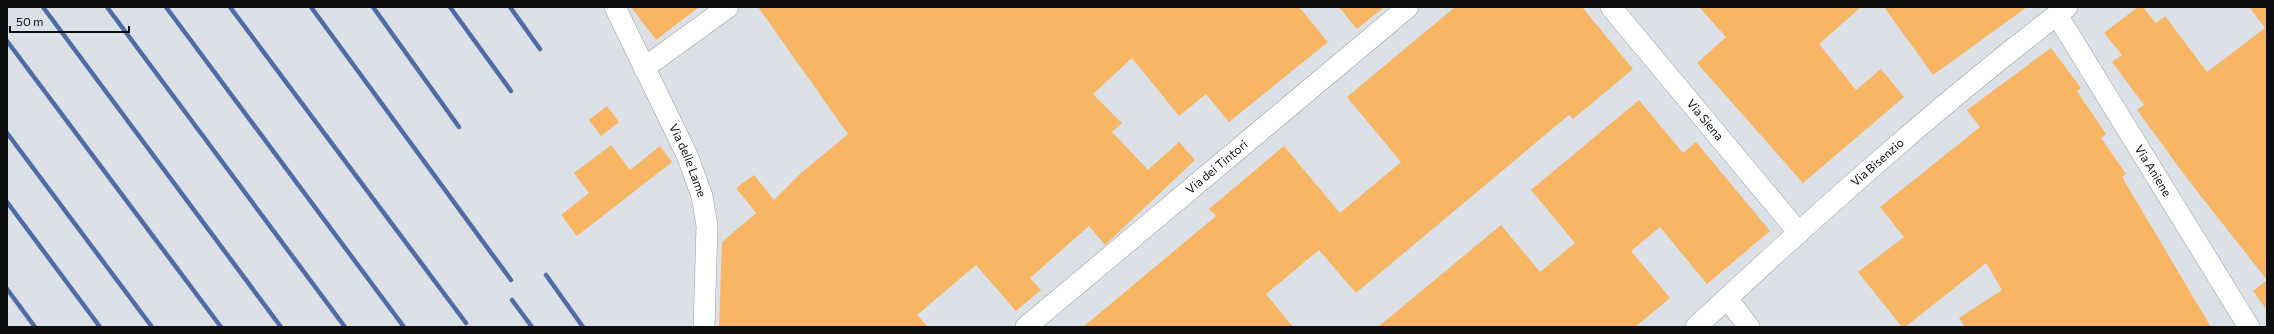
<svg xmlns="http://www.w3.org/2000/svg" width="2274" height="334" viewBox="0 0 2274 334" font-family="Commissioner,sans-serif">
<rect width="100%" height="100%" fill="#dbe1e7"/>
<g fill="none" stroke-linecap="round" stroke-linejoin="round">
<path stroke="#4e6da5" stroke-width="4.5" d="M43,7L281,327
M107,7L345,327
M166,7L404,327
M230,7L466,323
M311,7L511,280
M373,7L459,127
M450,7L511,91
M510,7L540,49
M7,41L221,327
M7,133L152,327
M7,202L100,327
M546,275L583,327
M7,289L35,327
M512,300L532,327"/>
</g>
<path fill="#f8b563" d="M631,7H699L656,40Z
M758,7H1299L1328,42L1229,122L1206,94L1179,116L1132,58L1093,94L1122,123L1112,132L1148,170L1179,142L1195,160L1105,245L1089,226L1030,278L1041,290L1016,311L976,265L917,315L928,327H719L722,242L756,213L736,188L754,175L774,200L800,174L848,134Z
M1339,7H1384L1357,29Z
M1455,7H1582L1633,69L1573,119L1569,115L1356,293L1319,250L1266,294L1293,327H1083L1216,216L1209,209L1284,146L1340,213L1401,162L1347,97Z
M1699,7H1861L1819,44L1856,90L1881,69L1904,97L1803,183L1697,63L1726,37Z
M1884,7H2027L1933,75Z
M2138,7H2143L2156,23L2165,16L2207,72L2265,28L2249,7H2267V310L2253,291L2267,280L2189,181L2137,110L2144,105L2112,62L2122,55L2104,33Z
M2051,48L2081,88L2077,91L2106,134L2101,138L2126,174L2122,177L2211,327H1965L1959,318L2002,290L1986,263L1905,327H1902L1858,272L1904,237L1880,207L1980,127L1967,110Z
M1639,100L1683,153L1696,142L1770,231L1707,284L1660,227L1631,251L1670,298L1635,327H1378L1501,225L1540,272L1575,243L1531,190Z
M607,106L619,122L601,136L589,120Z
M611,145L630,170L660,146L672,162L577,236L561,215L589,193L574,173Z"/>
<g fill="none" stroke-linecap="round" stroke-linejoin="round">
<g stroke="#999ea5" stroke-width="22">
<g id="minor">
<path id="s1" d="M615,7L687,155L702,196L707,226L704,327"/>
<path id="s2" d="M1611,7L1799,233"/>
<path id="s3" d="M2057,15L2249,327"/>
<path d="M644,68L728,7"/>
<path d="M1727,298L1749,327"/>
<path id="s4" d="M1026,327L1408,7"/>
<path id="s5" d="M1696,327C1815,216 1937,106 2067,7"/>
</g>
</g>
<use href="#minor" stroke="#fff" stroke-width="21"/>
</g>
<g text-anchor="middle" stroke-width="3" stroke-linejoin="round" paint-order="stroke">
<g font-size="12" fill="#0b0d0f" stroke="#dbe1e7">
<text dy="4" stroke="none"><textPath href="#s2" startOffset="147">Via Siena</textPath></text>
<text dy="4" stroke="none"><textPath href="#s1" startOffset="170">Via delle Lame</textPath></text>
<text dy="4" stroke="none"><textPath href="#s5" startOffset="245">Via Bisenzio</textPath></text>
<text dy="4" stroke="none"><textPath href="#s4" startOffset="249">Via dei Tintori</textPath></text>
<text dy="4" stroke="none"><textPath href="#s3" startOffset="183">Via Aniene</textPath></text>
</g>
</g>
<rect width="2274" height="334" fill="none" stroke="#0b0d0f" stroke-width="16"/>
<path d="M10 26v6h119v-6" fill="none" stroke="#0b0d0f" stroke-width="2"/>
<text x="16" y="26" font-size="12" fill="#0b0d0f" stroke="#dbe1e7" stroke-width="3" paint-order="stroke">50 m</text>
</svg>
